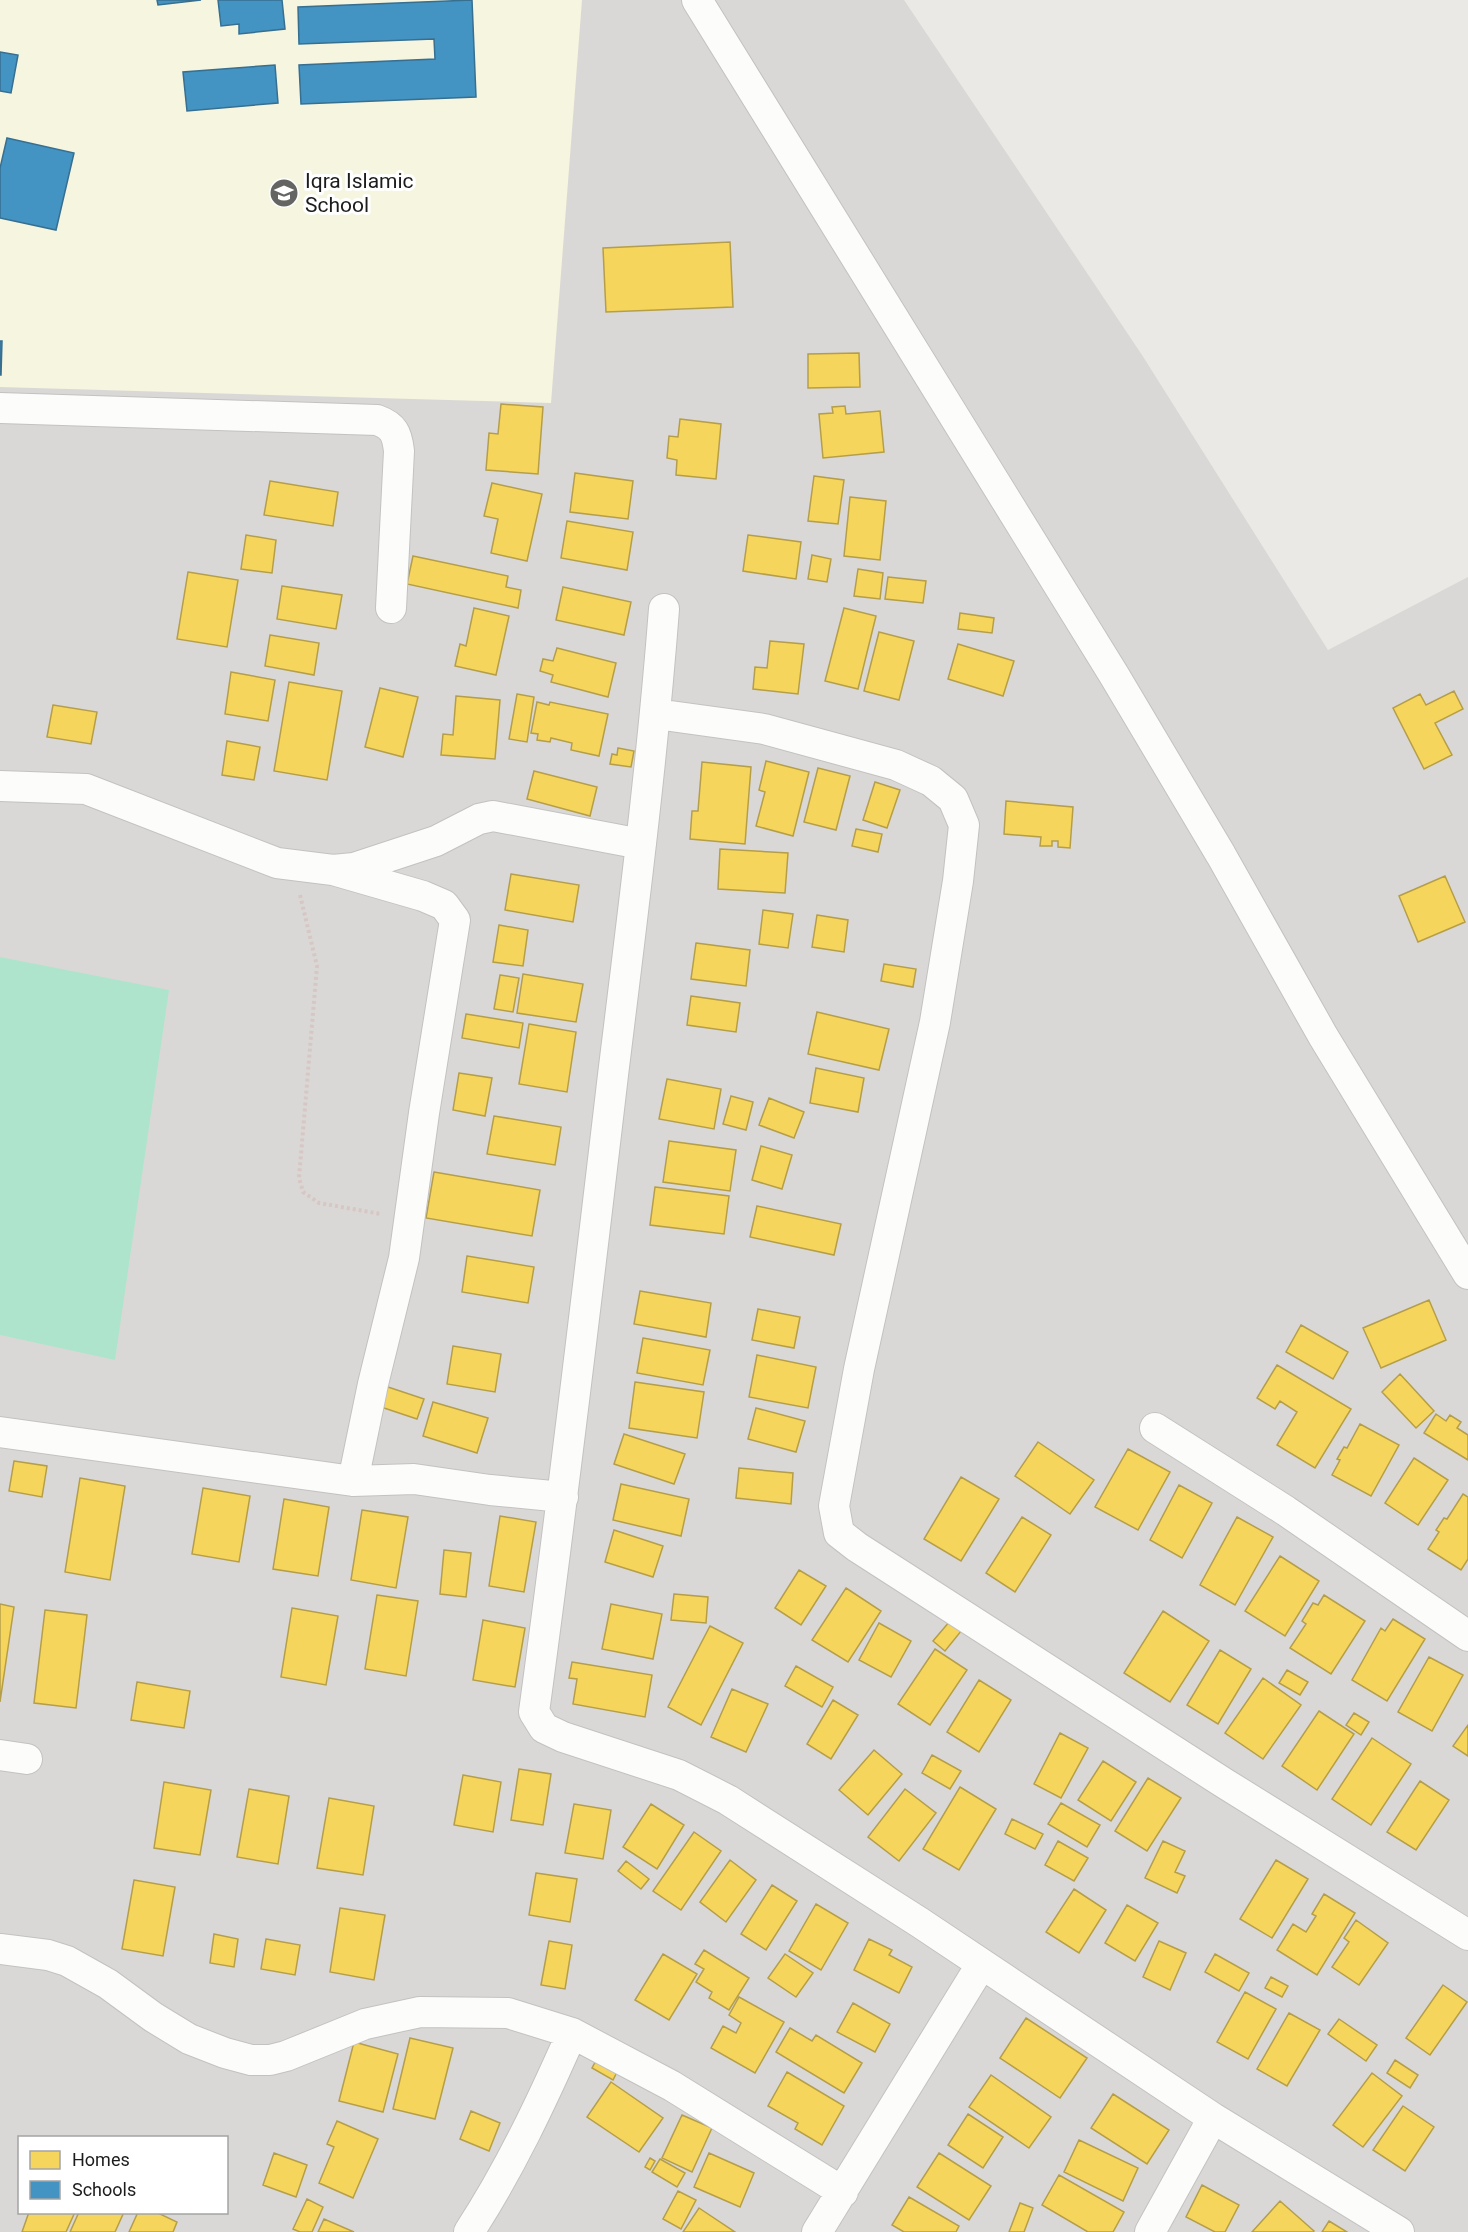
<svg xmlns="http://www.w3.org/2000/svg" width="1468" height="2232" viewBox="0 0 1468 2232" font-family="Roboto,sans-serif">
<rect width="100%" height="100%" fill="#ebe9e5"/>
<path fill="#dad8d6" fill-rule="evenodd" d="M0,0H904L1142,355L1328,650L1468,577V2232H0ZM20,2138H226V2212H20Z"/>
<path fill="#f6f5df" d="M0,0H582L551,403L0,387Z"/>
<path fill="#afe4cc" d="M0,957L169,990L115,1360L0,1335Z"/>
<path fill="#f6d55c" stroke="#b59e49" stroke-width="1.5" d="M730,242L733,307L606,312L603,248Z
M859,353L860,387L808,388V354Z
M501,404L543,407L538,474L486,470L489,433L498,434Z
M845,406L846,414L880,411L884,452L823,458L819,414L833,413L832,407Z
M680,419L721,424L716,479L676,475L677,460L667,458L669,436L678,437Z
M575,473L633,481L628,519L570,512Z
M814,476L844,480L838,524L808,521Z
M270,481L338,492L333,526L264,515Z
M492,483L542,494L527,561L491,553L498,519L484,516Z
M850,497L886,501L880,560L844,556Z
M567,521L633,532L627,570L561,558Z
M246,535L276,540L272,573L241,569Z
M748,535L801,542L796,579L743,571Z
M812,555L831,559L827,582L808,579Z
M413,556L508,576L506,587L521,590L518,608L407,584Z
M858,569L883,573L880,599L854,596Z
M188,572L238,580L227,647L177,639Z
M888,577L926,581L923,603L885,599Z
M282,586L342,595L336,629L277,619Z
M563,587L631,602L624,635L556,620Z
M474,608L509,616L496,675L455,666L460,644L466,646Z
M844,608L876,616L858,689L825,681Z
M960,613L994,618L992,633L958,629Z
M879,632L914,641L899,700L864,691Z
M270,635L319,643L314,675L265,666Z
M770,641L804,644L798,694L753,689L755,667L767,668Z
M958,644L1014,661L1003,696L948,679Z
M557,648L616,663L608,697L551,682L553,675L540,671L543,659L553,661Z
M231,672L275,680L268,721L225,714Z
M289,682L342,691L327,780L274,771Z
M380,688L418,697L403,757L365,747Z
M1454,691L1463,709L1435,723L1452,755L1424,769L1393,708L1420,694L1426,705Z
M517,694L534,697L527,742L509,739Z
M456,696L500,700L495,759L441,755L443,734L453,735Z
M537,702L549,705L550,702L608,714L599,756L571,750L572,743L551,738L550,742L537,740L538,734L531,733Z
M53,705L97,712L91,744L47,737Z
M227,741L260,747L254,780L222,775Z
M618,748L634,751L631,767L610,764L612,754L617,755Z
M766,761L809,772L793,836L756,826L765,792L759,790Z
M702,762L751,767L745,844L690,839L692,811H698Z
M818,768L850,776L836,830L804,822Z
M534,771L597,787L590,816L527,799Z
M875,782L900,790L887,828L863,820Z
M1006,801L1073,807L1070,848L1058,847V841H1052V846H1040L1041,837L1004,834Z
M856,829L882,834L878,852L852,846Z
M720,849L788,853L785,893L718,889Z
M511,874L579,885L573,922L505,910Z
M1445,876L1465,922L1418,942L1399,896Z
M763,910L793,914L788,948L759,944Z
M817,915L848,920L844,952L812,947Z
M499,925L528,930L523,966L493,962Z
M696,943L750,950L746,986L691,979Z
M884,964L916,969L913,987L881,981Z
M523,974L583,984L576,1022L517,1013Z
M500,975L519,978L513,1012L494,1009Z
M691,996L740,1003L736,1032L687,1025Z
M817,1012L889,1029L879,1070L808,1054Z
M466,1014L523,1023L519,1048L462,1038Z
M529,1024L576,1032L567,1092L519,1084Z
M816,1068L864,1078L858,1112L810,1103Z
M459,1073L492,1078L485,1116L453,1110Z
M667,1079L721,1089L714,1129L659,1119Z
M731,1096L753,1102L746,1130L723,1124Z
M769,1098L804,1112L794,1138L759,1125Z
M494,1116L561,1127L555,1165L487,1154Z
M669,1141L736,1150L730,1191L663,1182Z
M761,1146L792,1155L782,1189L752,1180Z
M434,1172L540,1190L532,1236L426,1218Z
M655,1187L729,1196L724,1234L650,1225Z
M757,1206L841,1224L834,1255L750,1237Z
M467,1256L534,1267L528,1303L462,1292Z
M640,1291L711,1303L706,1337L634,1324Z
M1429,1300L1446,1340L1381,1368L1363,1328Z
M758,1309L800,1317L794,1348L752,1340Z
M1301,1325L1348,1352L1333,1379L1286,1352Z
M643,1338L710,1350L703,1385L637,1373Z
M453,1346L501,1354L495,1392L447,1384Z
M757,1355L816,1367L808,1408L749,1397Z
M1277,1365L1351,1409L1315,1468L1277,1445L1297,1412L1280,1401L1275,1409L1257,1398Z
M1400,1374L1434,1411L1416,1428L1382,1392Z
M635,1382L704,1392L697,1438L629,1428Z
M388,1387L424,1399L417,1419L381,1407Z
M433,1402L488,1418L477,1453L423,1436Z
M756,1408L805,1421L796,1452L748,1439Z
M1436,1414L1446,1421L1450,1415L1461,1422L1457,1428L1468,1435V1460L1424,1433Z
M1360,1424L1399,1445L1371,1496L1332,1475L1340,1460L1337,1459L1344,1447L1347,1448Z
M624,1434L685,1454L674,1484L614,1464Z
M1038,1442L1094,1480L1070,1514L1015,1476Z
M1128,1449L1170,1472L1138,1530L1095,1507Z
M1414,1458L1448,1480L1418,1525L1385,1503Z
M14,1461L47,1466L42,1497L9,1491Z
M739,1468L793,1473L791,1504L736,1498Z
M961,1477L999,1499L961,1561L924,1539Z
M80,1478L125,1486L110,1580L65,1572Z
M621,1484L689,1499L681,1536L613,1520Z
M1179,1485L1212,1503L1182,1558L1150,1540Z
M203,1488L250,1496L239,1562L192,1554Z
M1463,1494L1468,1497V1559L1461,1570L1428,1549L1439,1532L1436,1530L1444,1518L1447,1519Z
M284,1499L329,1507L318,1576L273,1569Z
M362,1510L408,1517L396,1588L351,1580Z
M500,1516L536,1522L524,1592L489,1586Z
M1022,1517L1051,1535L1015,1592L986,1573Z
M1237,1517L1273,1537L1235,1605L1200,1585Z
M614,1530L663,1546L653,1577L605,1562Z
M444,1550L471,1553L466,1597L440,1594Z
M1280,1556L1319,1581L1285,1636L1245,1611Z
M799,1570L826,1586L801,1625L775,1608Z
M846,1588L881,1611L848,1662L812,1640Z
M674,1594L708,1597L706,1623L671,1620Z
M377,1595L418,1601L406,1676L365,1669Z
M1324,1595L1365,1621L1331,1674L1290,1648L1306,1624L1302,1621L1313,1603L1318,1605Z
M0,1604L14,1607L0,1702Z
M611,1604L662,1614L653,1659L602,1649Z
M292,1608L338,1616L326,1685L281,1677Z
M45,1610L87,1615L76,1708L34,1703Z
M1163,1611L1209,1641L1170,1702L1124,1673Z
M1393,1619L1425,1639L1387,1701L1352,1680L1381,1628L1385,1631Z
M483,1620L525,1628L515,1687L473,1680Z
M950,1621L962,1630L945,1651L933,1641Z
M879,1623L911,1641L891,1677L859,1660Z
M710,1626L743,1643L701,1725L668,1707Z
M935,1649L967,1670L930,1725L898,1704Z
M1220,1650L1251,1669L1218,1724L1187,1705Z
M1429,1657L1463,1675L1432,1731L1398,1712Z
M572,1662L652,1675L645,1717L573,1704L577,1679L569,1678Z
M796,1666L833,1687L822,1707L785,1686Z
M1287,1670L1308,1682L1300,1695L1279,1683Z
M1263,1678L1301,1705L1263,1759L1225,1733Z
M979,1680L1011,1700L979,1752L947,1732Z
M137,1682L190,1691L184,1728L131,1720Z
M732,1689L768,1704L746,1752L711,1737Z
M833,1700L858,1715L831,1759L807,1744Z
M1319,1711L1354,1734L1317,1790L1282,1766Z
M1354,1713L1369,1722L1361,1735L1346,1725Z
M1468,1725V1756L1453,1746Z
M1060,1733L1088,1748L1061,1798L1034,1784Z
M1372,1738L1411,1764L1371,1825L1332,1799Z
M874,1750L902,1774L868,1815L839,1790Z
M932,1755L961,1771L950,1789L922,1773Z
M1103,1761L1136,1782L1111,1821L1078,1800Z
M519,1769L551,1774L543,1825L511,1820Z
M463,1775L501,1782L493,1832L454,1825Z
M1148,1778L1181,1798L1147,1851L1115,1831Z
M1420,1781L1449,1800L1416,1850L1387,1832Z
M164,1782L211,1790L200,1855L154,1848Z
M960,1787L996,1809L959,1870L923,1849Z
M249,1789L289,1796L278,1864L237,1857Z
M905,1789L936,1813L899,1861L868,1837Z
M329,1798L374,1806L363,1875L317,1868Z
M1061,1803L1100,1825L1087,1847L1048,1824Z
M574,1804L611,1810L603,1859L565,1853Z
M651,1804L684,1825L657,1869L623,1847Z
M1012,1819L1043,1834L1035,1849L1005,1834Z
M694,1832L721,1851L681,1910L653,1891Z
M1058,1841L1088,1858L1074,1881L1045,1865Z
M1163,1841L1185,1851L1175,1872L1185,1876L1177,1893L1145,1878Z
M730,1860L756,1880L726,1922L700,1902Z
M1276,1860L1308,1879L1272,1938L1240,1919Z
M626,1861L649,1879L641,1889L618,1871Z
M536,1873L577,1879L570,1922L529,1915Z
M134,1880L175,1887L163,1956L122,1949Z
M772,1885L797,1901L766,1950L741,1934Z
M1074,1889L1106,1910L1079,1953L1046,1932Z
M1324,1894L1355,1913L1317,1975L1277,1950L1293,1924L1306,1932L1316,1916L1312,1914Z
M816,1904L848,1923L821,1970L789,1951Z
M1127,1905L1158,1923L1135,1961L1105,1943Z
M340,1908L385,1915L374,1980L330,1972Z
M1356,1920L1388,1943L1359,1985L1332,1967L1349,1942L1344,1938Z
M214,1934L238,1939L234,1967L210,1963Z
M266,1939L300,1945L295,1975L261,1969Z
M869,1939L892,1950L889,1955L912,1967L899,1993L854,1970Z
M549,1941L572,1945L565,1989L541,1985Z
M1159,1941L1186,1953L1170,1990L1143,1977Z
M704,1950L749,1978L729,2010L709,1998L712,1992L696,1982L704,1969L695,1964Z
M663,1954L697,1974L669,2020L635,2000Z
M785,1954L813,1973L796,1997L768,1978Z
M1215,1954L1249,1973L1239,1991L1205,1972Z
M1271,1977L1288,1986L1282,1997L1265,1988Z
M1443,1985L1467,2002L1430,2055L1406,2038Z
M1245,1992L1276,2009L1248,2059L1217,2042Z
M739,1997L784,2022L755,2073L711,2048L723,2026L736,2033L741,2023L729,2015Z
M853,2003L890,2024L875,2052L837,2032Z
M1289,2013L1320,2030L1287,2086L1257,2069Z
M1026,2018L1087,2058L1060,2098L1000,2058Z
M1339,2019L1377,2045L1366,2061L1328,2034Z
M790,2028L812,2041L816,2035L862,2063L844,2093L776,2052Z
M410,2038L453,2048L435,2119L393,2109Z
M354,2042L398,2054L383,2112L339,2101Z
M598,2057L619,2068L613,2080L592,2068Z
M1395,2060L1418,2075L1410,2088L1387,2073Z
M787,2072L844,2106L822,2145L795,2129L798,2123L768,2106Z
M1372,2073L1402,2096L1363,2147L1333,2125Z
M991,2075L1051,2117L1029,2148L969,2107Z
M611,2082L663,2118L639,2152L587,2117Z
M1113,2094L1169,2130L1147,2164L1091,2128Z
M1403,2106L1434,2127L1405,2171L1373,2150Z
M471,2111L500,2123L489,2151L460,2139Z
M968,2114L1003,2137L983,2168L948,2145Z
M682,2115L712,2128L692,2172L662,2158Z
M337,2121L378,2139L353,2198L319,2183L334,2147L327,2144Z
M1079,2140L1138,2168L1123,2201L1064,2172Z
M274,2153L307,2165L296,2197L263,2185Z
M709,2153L754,2173L740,2207L694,2187Z
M939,2153L991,2186L969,2220L917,2187Z
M650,2158L655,2161L650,2170L645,2167Z
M660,2159L685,2173L677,2187L652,2172Z
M1059,2175L1124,2212L1113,2232H1088L1042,2205Z
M1202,2185L1239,2205L1225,2232H1215L1186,2217Z
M678,2191L696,2200L681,2229L663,2219Z
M909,2197L959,2226L956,2232H904L892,2225Z
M307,2199L323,2207L312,2232H300L293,2229Z
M1280,2201L1314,2231L1313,2232H1252Z
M1020,2203L1033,2208L1024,2232H1009Z
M699,2208L735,2232H683Z
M29,2212H75L66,2232H22Z
M79,2212H124L115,2232H70Z
M138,2212H156L177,2222L173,2232H129Z
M324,2219L354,2232H318Z
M1329,2221L1347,2232H1322Z"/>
<path fill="#4393c3" stroke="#376f91" stroke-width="1.5" d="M157,0H201L158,5Z
M218,0H282L285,29L239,34V24L221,26Z
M472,0L476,97L301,104L299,65L435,59L434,39L299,44L298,7Z
M0,52L18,55L11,93L0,91Z
M275,65L278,103L187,111L183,72Z
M7,138L74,153L56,230L0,218V168Z
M0,341H2L1,375H0Z"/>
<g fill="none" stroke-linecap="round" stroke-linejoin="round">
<g stroke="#c3c2c1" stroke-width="32">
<path id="minor" d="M697,0L1114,675L1221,855L1323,1036L1468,1274
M0,408L377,420C394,426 397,434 399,451L391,608
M664,609C652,765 632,920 613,1075C588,1288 563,1500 534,1712L544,1728L563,1737L679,1775L728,1800L919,1922L1213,2118L1399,2232
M656,714L764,729L896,765L931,781L953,799L964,825L958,881L935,1022L859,1369L834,1506L839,1533L857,1547L1224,1783L1468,1935
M0,786L86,789L277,863L333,870L354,868L436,841L479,819L493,816L641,844
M333,870L423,896L444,905L455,920L424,1113L404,1258L373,1384L353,1481
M1155,1428L1286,1511L1468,1636
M0,1432L353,1481L414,1479L490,1490L563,1497
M0,1755L27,1759
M0,1949L48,1955L67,1961L108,1984L153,2017L189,2039L225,2053L251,2060H270L286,2056L365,2024L420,2012L508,2013L572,2033L672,2086L843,2192
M469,2232C510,2169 542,2101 572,2033
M817,2232L981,1965
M1150,2232L1213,2118"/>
</g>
<path stroke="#d6c7c4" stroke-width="4" stroke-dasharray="3 3" stroke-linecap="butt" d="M300,895L317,966L299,1178L303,1192L319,1203L381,1214"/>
<use href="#minor" stroke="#fcfcfb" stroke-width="30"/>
</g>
<defs>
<g id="school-disc" transform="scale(1.5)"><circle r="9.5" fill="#646462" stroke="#fff"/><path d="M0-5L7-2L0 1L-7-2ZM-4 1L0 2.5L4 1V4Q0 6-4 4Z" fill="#fff"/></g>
</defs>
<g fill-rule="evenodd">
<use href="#school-disc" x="284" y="193"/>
</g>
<g text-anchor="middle" stroke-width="6" stroke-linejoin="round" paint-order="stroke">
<g font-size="21" fill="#1c1c1c" stroke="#fff" text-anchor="start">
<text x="305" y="188">Iqra Islamic<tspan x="305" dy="24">School</tspan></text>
</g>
</g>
<rect x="18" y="2136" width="210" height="78" fill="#ffffff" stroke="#a4a4a4" stroke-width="1.5"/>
<rect x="30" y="2151" width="30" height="18" fill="#f6d55c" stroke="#a4a4a4" stroke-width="1.5"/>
<text x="72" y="2166" font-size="18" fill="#1c1c1c">Homes</text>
<rect x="30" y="2181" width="30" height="18" fill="#4393c3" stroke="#a4a4a4" stroke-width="1.5"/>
<text x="72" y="2196" font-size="18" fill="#1c1c1c">Schools</text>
</svg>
